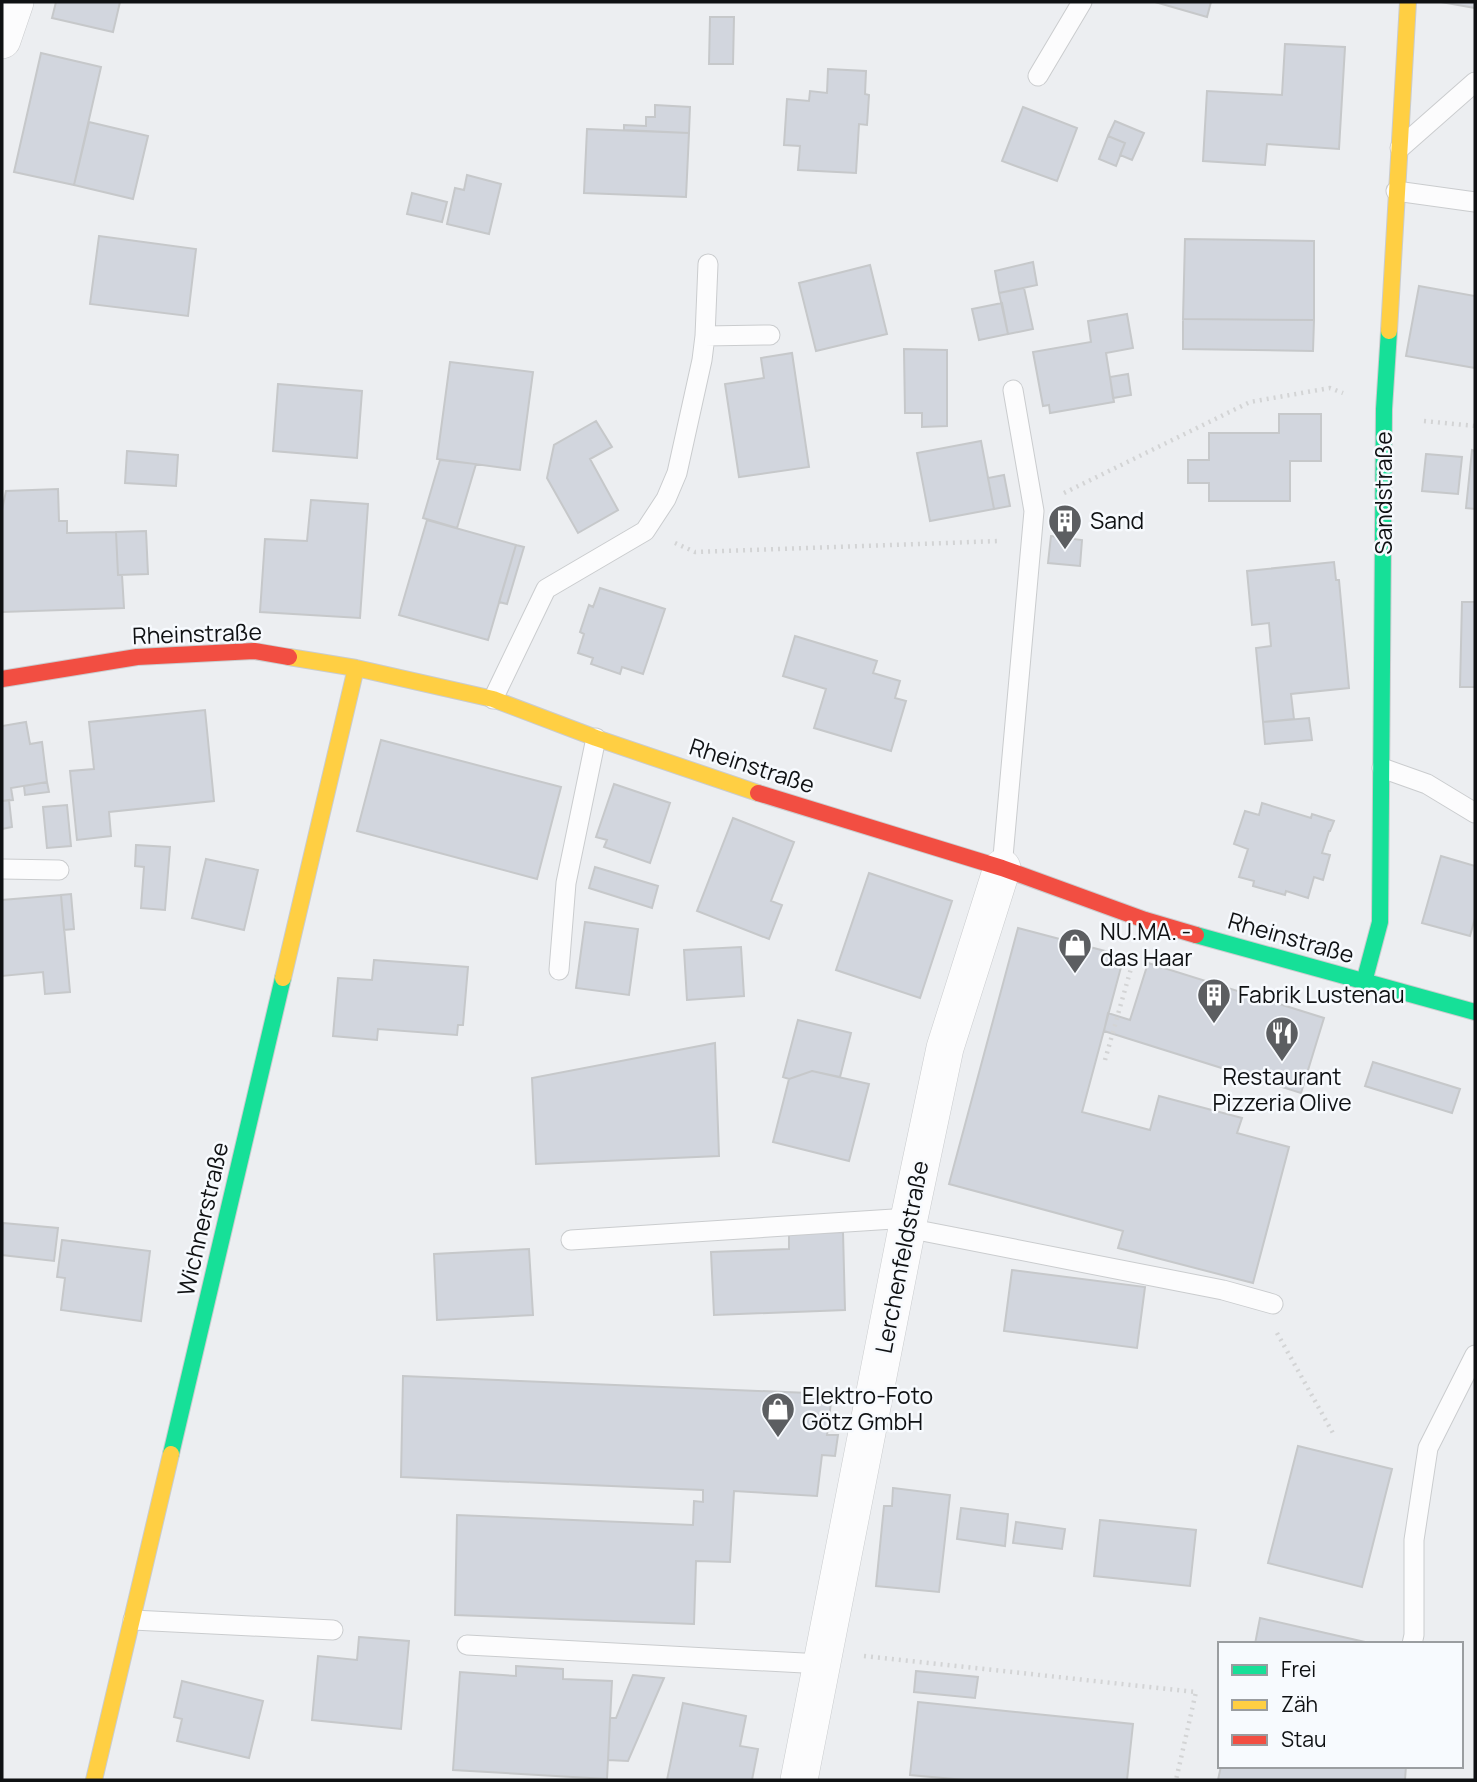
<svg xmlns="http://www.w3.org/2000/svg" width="1477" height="1782" viewBox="0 0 1477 1782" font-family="Manrope,sans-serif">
<rect width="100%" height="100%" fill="#eceef1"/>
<path fill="#d2d6de" stroke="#c6c8ca" stroke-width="2" d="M56,2H120L113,32L52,18Z
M1155,2H1211L1207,17Z
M1441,2H1475V8Z
M710,17H734L733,64H709Z
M1285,44L1345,47L1339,149L1267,144L1265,165L1203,161L1207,91L1282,95Z
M41,53L101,67L74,185L14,172Z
M828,69L866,71L865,94L869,95L867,125L859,124L856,173L798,170L800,146L784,145L787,99L809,101L810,91L827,93Z
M655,105L690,107L689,133L624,130V125L646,126V117H655Z
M1023,107L1077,128L1057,181L1002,161Z
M1115,121L1144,133L1132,160L1120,155L1125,143L1108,136Z
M89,122L148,136L133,199L74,185Z
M587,129L689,133L686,197L584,193Z
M1108,136L1125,143L1116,166L1099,159Z
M467,175L501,184L489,234L447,224L455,188L464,190Z
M412,193L447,202L442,222L407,214Z
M99,236L196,249L188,316L90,304Z
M1185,239L1314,241V320L1183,319Z
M1033,262L1037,285L999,293L995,271Z
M870,265L887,334L816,351L799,283Z
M1419,286L1475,296V368L1406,356Z
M1024,288L1033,329L1008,334L999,293Z
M1002,303L1008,334L979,340L972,309Z
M1127,314L1133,348L1106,353L1114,402L1050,413L1049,405L1043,406L1033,352L1091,342L1088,321Z
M1183,319L1314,320L1313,351L1183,349Z
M904,349L947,350V426L922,427V413H905Z
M792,353L809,467L739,477L725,384L764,378L761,358Z
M450,362L533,372L520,470L437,459Z
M1128,374L1131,395L1113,398L1110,377Z
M278,384L362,391L357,458L273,451Z
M1279,414H1321V461H1290V501H1209V483H1188V460H1209V433H1279Z
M596,421L612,447L590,459L618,510L578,533L547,478L554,445Z
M981,441L994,509L930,521L917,453Z
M1472,450L1475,451V509L1466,508Z
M127,451L178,455L176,486L125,483Z
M1426,454L1462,457L1458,494L1422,491Z
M440,460L476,464L457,528L423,518Z
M1004,475L1010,506L994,509L988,478Z
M58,489L59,521H67V533L116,532L118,575H122L124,608L2,612V510L6,491Z
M311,500L368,504L360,618L260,612L265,539L307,541Z
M427,520L516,545L488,640L399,615Z
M146,531L148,574L118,575L116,532Z
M1051,536L1082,540L1080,566L1048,563Z
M516,545L524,547L507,604L499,602Z
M1334,562L1336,580H1339L1349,688L1291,694L1294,719L1263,722L1256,648L1271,646L1269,623L1252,625L1247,571Z
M600,588L665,609L643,674L622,667L620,674L591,664L593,658L578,653L584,634L580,632L589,605L593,607Z
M1462,602H1475V687H1460Z
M795,636L877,661L873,673L900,681L895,698L906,701L891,751L814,728L826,689L783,676Z
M205,710L214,801L109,812L111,836L77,840L70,771L94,769L89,722Z
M1309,718L1312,740L1265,744L1263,722Z
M26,722L30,744L42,742L47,782L11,788L13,800L2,801V726Z
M381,740L561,787L537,879L357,831Z
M47,782L49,792L25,795L24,786Z
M614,784L670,803L650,863L604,847L607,840L596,837Z
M9,800L12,827L2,829V801Z
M1262,803L1311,818L1312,814L1334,821L1330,831H1329L1322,853L1330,855L1323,880L1314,877L1308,898L1286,891L1285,895L1253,886L1254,881L1239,877L1248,849L1234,844L1245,811L1259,815Z
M67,805L71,846L47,848L43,807Z
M733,818L794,842L771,901L782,905L769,939L697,911Z
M136,845L170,847L165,910L141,908L144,867L135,866Z
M1441,856L1475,866V918L1470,936L1422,923Z
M206,859L258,870L244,930L192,918Z
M595,867L658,886L652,908L589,888Z
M869,873L952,901L920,998L836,970Z
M71,894L74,929L64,930L61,895Z
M61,895L70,992L45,994L43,972L2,976V900Z
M585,922L638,929L629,995L576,988Z
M1018,928L1124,956L1082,1112L1150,1130L1159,1096L1242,1118L1237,1133L1289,1147L1253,1283L1118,1248L1123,1231L949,1184Z
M741,947L744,996L687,1000L684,950Z
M374,960L468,967L463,1025H458L457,1035L378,1029L377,1040L333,1036L338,978L372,980Z
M1148,963L1324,1018L1301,1093L1104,1031L1108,1013L1130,1020Z
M798,1020L851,1033L840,1077L812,1071L789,1079L783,1077Z
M715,1043L719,1156L536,1164L532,1078Z
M1373,1062L1460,1089L1452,1113L1365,1086Z
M812,1071L869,1084L849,1161L773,1142L789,1079Z
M3,1223L58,1228L54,1261L2,1255Z
M843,1232L845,1310L714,1315L711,1252L789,1249V1234Z
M62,1240L150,1251L141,1321L61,1310L65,1278L57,1277Z
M529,1249L533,1315L437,1320L434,1254Z
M1012,1270L1145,1287L1137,1348L1004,1331Z
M403,1376L832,1394L827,1435H838L835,1456L822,1455L817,1496L734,1491L730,1562L696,1561L694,1624L455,1615L457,1515L693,1525L694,1501L703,1502V1490L401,1477Z
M1298,1446L1392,1469L1362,1587L1268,1563Z
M893,1488L950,1495L939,1592L876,1586L884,1506H892Z
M961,1508L1008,1514L1005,1546L957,1539Z
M1100,1520L1196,1530L1190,1586L1094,1576Z
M1016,1522L1065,1529L1062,1549L1013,1543Z
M1260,1618L1365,1642L1364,1644H1255Z
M359,1637L409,1641L401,1729L312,1720L318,1656L357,1660Z
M516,1666L563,1669V1679L612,1681L607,1779L453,1770L460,1672L516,1676Z
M916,1671L978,1677L975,1698L914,1692Z
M633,1675L664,1678L628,1761L608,1760L610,1718H616Z
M182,1681L263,1701L249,1758L177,1741L182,1719L174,1717Z
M918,1702L1133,1724L1127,1780H965L910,1775Z
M683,1703L746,1716L740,1746L758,1749L752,1780H667Z
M1221,1766H1406L1405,1780H1218Z"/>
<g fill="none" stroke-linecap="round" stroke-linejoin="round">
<g stroke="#caccce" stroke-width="21">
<path id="lane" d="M1038,76L1082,2
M1400,148L1475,82
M1396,191L1475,202
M705,336L770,335
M493,699L546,589L645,531L666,499L677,473L702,360L705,336L708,264
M1382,768L1427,784L1475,813
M1002,868L1034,511L1013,390
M2,869L59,870
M559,970L566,883L596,738
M907,1228L1223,1290L1273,1304
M571,1240L909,1218
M133,1620L333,1630
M1412,1644L1414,1635V1540L1428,1448L1475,1355
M467,1645L822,1664"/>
</g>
<g stroke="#caccce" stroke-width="38">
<path id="street" d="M2,40L15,2
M799,1780L907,1228L945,1048L1002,868"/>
</g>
<g stroke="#caccce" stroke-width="18">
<path id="fast" d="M1196,935L1475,1012
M1364,982L1380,922L1384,409L1389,331
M171,1454L283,978"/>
</g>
<g stroke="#caccce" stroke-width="18">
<path id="slow" d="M1389,331L1408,2
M289,657L356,668L493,699L596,738L758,793
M283,978L356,668
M94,1780L171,1454"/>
</g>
<g stroke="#caccce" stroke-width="18">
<path id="jam" d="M2,679L137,657L254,651L289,657
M758,793L1002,868L1145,920L1196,935"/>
</g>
<path stroke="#d3d4d5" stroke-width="4.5" stroke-dasharray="2 5" stroke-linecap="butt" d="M1424,421L1475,426
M1064,493L1250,402L1330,388L1343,393
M675,543L695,552L1000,541
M1105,1060L1134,958
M1277,1333L1334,1435
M864,1656L1196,1692L1176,1780"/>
<use href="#lane" stroke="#fcfcfd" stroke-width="19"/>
<use href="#street" stroke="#fcfcfd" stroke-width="37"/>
<use href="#fast" stroke="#16e098" stroke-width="16"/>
<use href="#slow" stroke="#ffcf43" stroke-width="16"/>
<use href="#jam" stroke="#f24e42" stroke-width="16"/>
</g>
<defs>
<g id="building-pin" transform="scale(1.75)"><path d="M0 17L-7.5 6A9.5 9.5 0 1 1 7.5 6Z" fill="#5c5e61" stroke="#f7fafe"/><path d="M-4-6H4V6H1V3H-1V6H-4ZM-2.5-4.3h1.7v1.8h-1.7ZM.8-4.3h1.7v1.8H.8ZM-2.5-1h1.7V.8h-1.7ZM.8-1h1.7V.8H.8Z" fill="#fff"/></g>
<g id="shop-pin" transform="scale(1.75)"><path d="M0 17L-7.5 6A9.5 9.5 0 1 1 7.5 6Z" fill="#5c5e61" stroke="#f7fafe"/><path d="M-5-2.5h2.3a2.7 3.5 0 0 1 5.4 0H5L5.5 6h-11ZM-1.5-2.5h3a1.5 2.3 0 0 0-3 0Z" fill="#fff"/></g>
<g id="restaurant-pin" transform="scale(1.75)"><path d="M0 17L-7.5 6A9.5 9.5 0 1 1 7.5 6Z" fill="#5c5e61" stroke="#f7fafe"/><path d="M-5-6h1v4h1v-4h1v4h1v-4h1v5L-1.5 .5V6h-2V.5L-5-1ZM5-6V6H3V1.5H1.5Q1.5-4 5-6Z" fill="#fff"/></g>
</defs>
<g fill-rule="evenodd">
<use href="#building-pin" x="1065" y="521"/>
<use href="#shop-pin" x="1075" y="945"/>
<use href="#building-pin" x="1214" y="995"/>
<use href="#restaurant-pin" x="1282" y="1033"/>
<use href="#shop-pin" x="778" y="1409"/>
</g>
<g text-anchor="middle" stroke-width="5" stroke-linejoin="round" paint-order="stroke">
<g font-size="23" fill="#0f1113" stroke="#f7fafe">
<text transform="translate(1384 493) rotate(-90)" y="8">Sandstraße</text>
<text transform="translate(197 634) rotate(-2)" y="8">Rheinstraße</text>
<text transform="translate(752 766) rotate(18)" y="8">Rheinstraße</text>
<text transform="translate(1291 938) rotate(16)" y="8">Rheinstraße</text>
<text transform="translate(203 1219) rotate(-77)" y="8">Wichnerstraße</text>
<text transform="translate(902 1257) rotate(-79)" y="8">Lerchenfeldstraße</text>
</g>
<g font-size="23" fill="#0f1113" stroke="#f7fafe" text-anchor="start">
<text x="1090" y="529">Sand</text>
<text x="1100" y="940">NU.MA. -<tspan x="1100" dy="26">das Haar</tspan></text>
<text x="1238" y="1003">Fabrik Lustenau</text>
<text x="1282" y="1085" text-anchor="middle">Restaurant<tspan x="1282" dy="26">Pizzeria Olive</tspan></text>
<text x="802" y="1404">Elektro-Foto<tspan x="802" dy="26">Götz GmbH</tspan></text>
</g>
</g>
<rect width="1477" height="1782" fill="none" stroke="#0f1113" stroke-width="7"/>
<rect x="1218" y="1642" width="245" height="126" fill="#f7fafe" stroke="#9a9da0" stroke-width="2"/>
<rect x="1232" y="1665" width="35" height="10" fill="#16e098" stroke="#9a9da0" stroke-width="2"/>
<text x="1281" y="1677" font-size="21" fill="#0f1113">Frei</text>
<rect x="1232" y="1700" width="35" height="10" fill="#ffcf43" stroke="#9a9da0" stroke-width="2"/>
<text x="1281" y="1712" font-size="21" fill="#0f1113">Zäh</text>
<rect x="1232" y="1735" width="35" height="10" fill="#f24e42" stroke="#9a9da0" stroke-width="2"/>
<text x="1281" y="1747" font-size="21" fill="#0f1113">Stau</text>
</svg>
